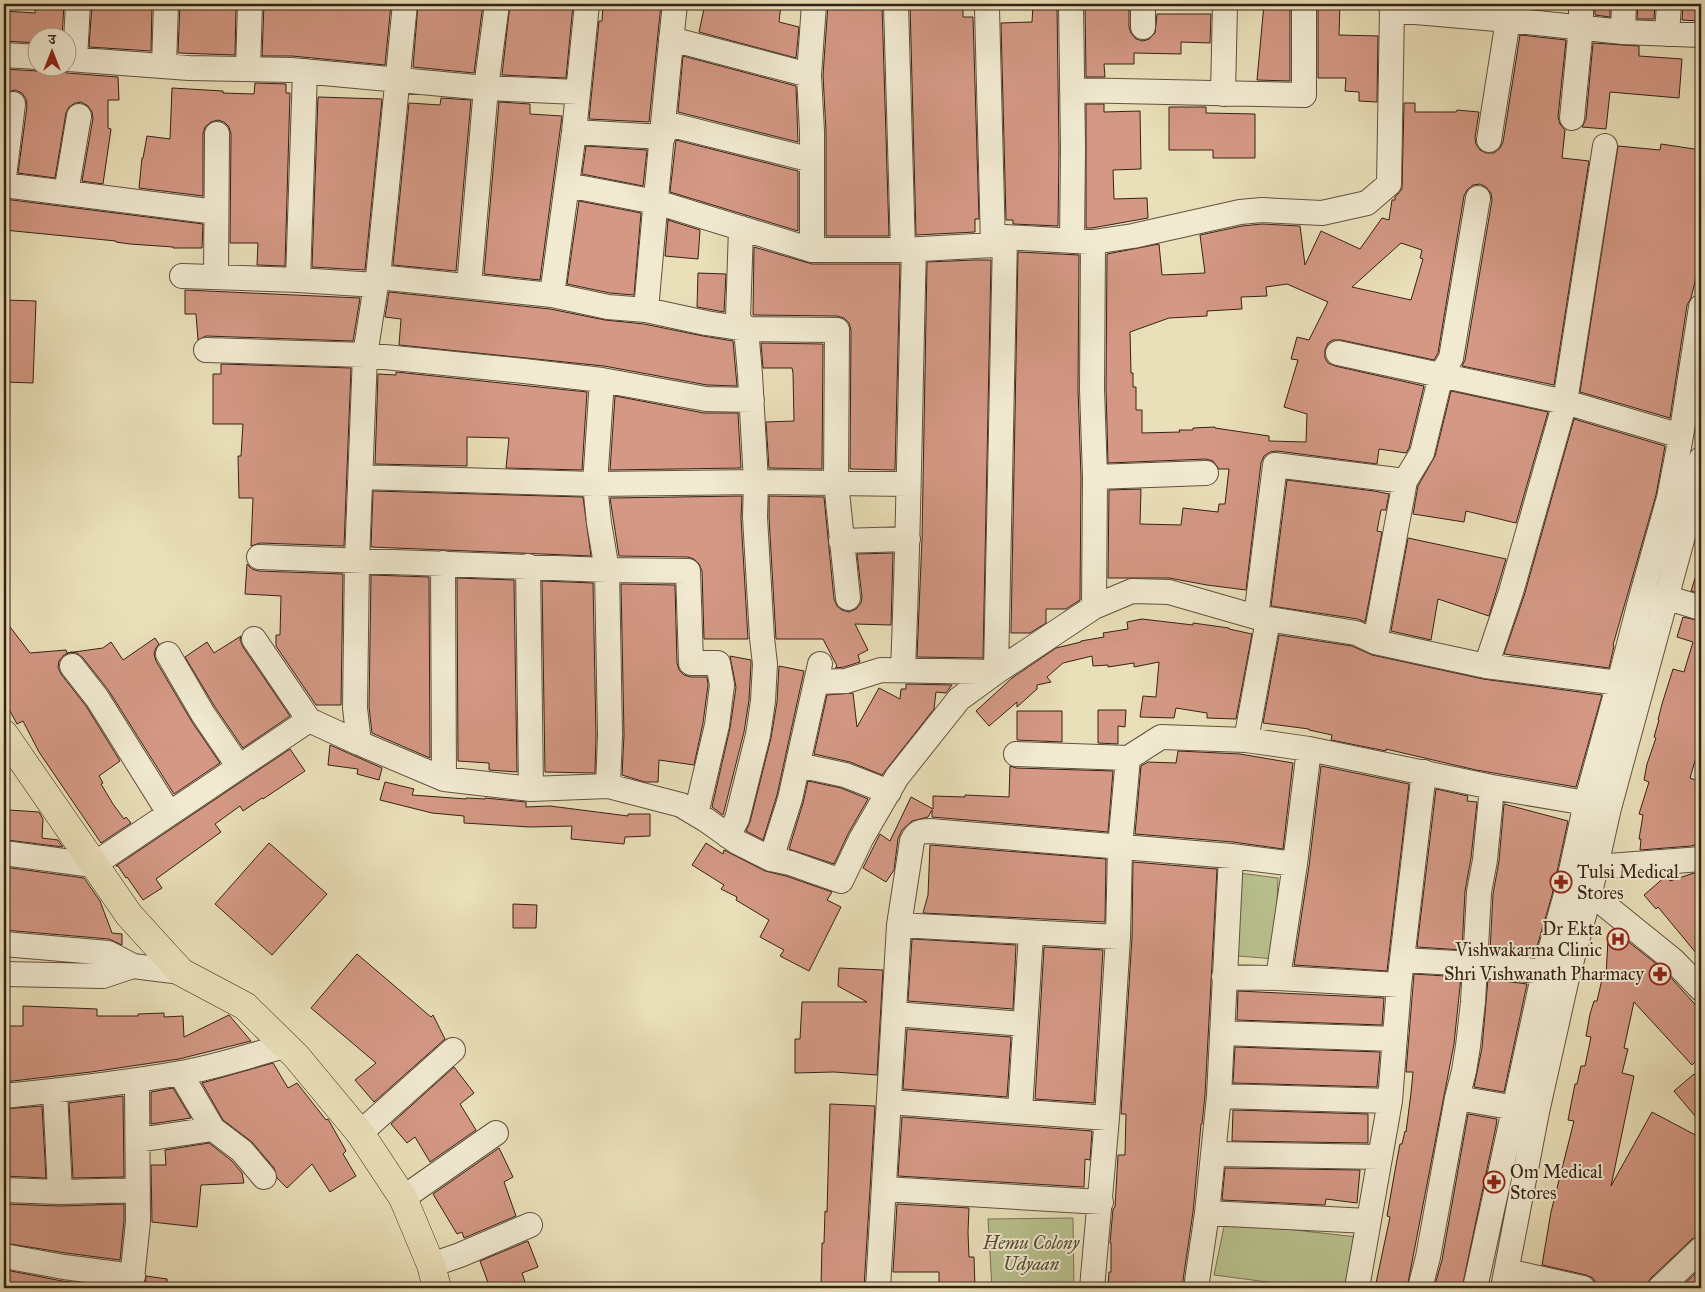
<svg xmlns="http://www.w3.org/2000/svg" width="1705" height="1292" viewBox="0 0 1705 1292" font-family="'IM FELL Great Primer','Noto Serif Devanagari',serif">
<rect width="100%" height="100%" fill="#e9dfb8"/>
<filter id="stains"><feTurbulence type="fractalNoise" baseFrequency=".004" numOctaves="4"/><feColorMatrix values="0 0 0 0 .2 0 0 0 0 .09 0 0 0 0 .02 0 0 0 .5 -.17"/></filter>
<radialGradient id="worn" r=".72"><stop offset=".6" stop-color="#630" stop-opacity="0"/><stop offset="1" stop-color="#630" stop-opacity=".3"/></radialGradient>
<path fill="#b8c18e" stroke="#777152" d="M1239,873L1278,878L1275,959L1238,956Z
M1073,1218L1074,1288H992L988,1219Z
M1225,1222L1357,1237L1349,1288H1313L1214,1275Z"/>
<path fill="#d49884" stroke="#362116" fill-rule="evenodd" d="M36,4H64L62,38H38V43L4,41V11L35,13Z
M92,4H152L151,51L89,47Z
M180,4H236L235,55L178,53Z
M264,4H391L385,65L292,56H262Z
M418,4H483L474,73L413,67Z
M510,4L573,5L566,78L502,75Z
M603,4H661L649,122L589,119L599,21H602Z
M705,4H781L779,22L799,27L796,58L699,32Z
M828,4H882L889,236H826V132L823,75Z
M910,4H963V17H973L979,219H975V232L916,235Z
M1085,4H1129V27L1131,33L1136,39L1143,41L1149,39L1155,33L1157,14H1211L1210,43L1181,42V54L1134,53V64H1104L1105,77H1086Z
M1264,4H1290V81L1257,80Z
M1318,4H1340L1339,35L1378,36L1377,102L1359,101V92L1345,91L1346,78H1318Z
M1595,4H1610V17L1595,15Z
M1638,4H1655L1654,19H1637Z
M1683,4H1701V21L1682,20Z
M1033,5L1057,6L1059,149L1058,226L1013,224V220H1006L1001,23L1032,22Z
M1520,35L1566,40L1558,117L1560,124L1565,130L1562,158L1589,161L1554,385L1462,366L1465,360L1492,200L1491,193L1486,187L1480,184L1473,185L1467,190L1464,196L1438,353L1434,360L1341,340H1333L1328,343L1325,350V358L1328,363L1335,366L1424,386L1409,448L1406,453L1379,449L1377,464L1277,451L1270,452L1264,456L1261,463L1246,590L1207,585L1169,578H1108L1109,490L1141,489L1140,524L1181,525L1183,508L1218,512L1219,504H1225L1229,469H1219L1213,461L1206,459L1108,463L1106,389L1107,254L1159,244L1162,275L1205,273L1200,235L1242,226L1262,224L1300,226L1305,265L1321,231L1360,249L1382,218L1389,220L1392,200H1395V197L1402,189L1404,103H1415V112H1456L1457,110L1479,112L1475,138L1476,144L1480,150L1486,153H1494L1500,148L1503,142ZM1401,243L1422,250L1420,258L1423,259L1411,300L1352,287ZM1287,284L1328,302L1309,340L1297,337L1291,359L1298,360L1284,407L1307,414L1306,442L1269,441V436L1215,428V427L1193,428V430H1179L1180,432L1142,433V410H1136V387H1133V373H1131L1130,332L1169,318L1207,316V311L1242,309L1241,297L1267,296L1266,287Z
M1593,43L1639,46V56L1682,59L1679,98L1610,92L1606,129L1582,127L1586,119Z
M683,56L796,86L798,142L678,112Z
M46,68H58L61,71L67,73L118,77L119,100H108V128L111,129L103,184L82,181L93,118L92,112L88,106L81,102L75,103L69,107L66,113L55,178L18,173L27,106L26,99L22,93L15,90L4,93V69L37,71Z
M255,83L286,84V93H290L285,266L257,265L258,243H230L231,134L229,127L224,122L218,120L211,122L205,127L203,134V196L139,188L142,158H143L147,136L170,139L172,88L223,91V93L254,94Z
M318,97L382,99L365,270L312,267Z
M441,98L471,100L456,271L393,265L409,103L440,105Z
M499,102L530,104V114L562,116L540,280L484,274Z
M1086,104H1104V112L1140,111L1141,169L1113,170L1114,199L1147,198L1148,218L1092,228H1086Z
M1169,107H1206V113L1255,114V158H1213V150H1169Z
M676,140L798,171V231L670,192Z
M1661,144L1701,150L1700,235H1699L1695,282L1691,298L1687,305L1670,418L1580,392L1618,146L1660,150Z
M586,146L647,150L643,186L582,174Z
M4,199L203,224L202,248H173V247L130,244L116,242V241L4,230Z
M579,201L641,213L634,295L610,293L567,284Z
M668,220L700,230L698,259L665,256Z
M754,247L812,264H900L895,470L850,469L851,330L849,323L844,318L837,316L753,315Z
M1018,252L1079,255L1078,389L1081,477L1080,600L1066,609H1046V623L1030,633H1011Z
M975,260H991L983,658L917,657L922,539L927,262Z
M698,273L726,274L724,312L697,307Z
M185,290L360,298L353,341L206,336L198,340L196,314H185Z
M389,292L550,309L605,320L644,324L703,336L733,341L737,386L707,385L604,366L399,345L401,319L385,317Z
M4,300L36,301L33,383L4,382Z
M761,343L823,344L822,469L769,468L766,422L794,421L793,373L792,368H763Z
M221,364L351,368L344,546L260,543L251,546L253,498H239L238,456H241L243,424H213V374H221Z
M396,372L587,392L582,470L506,468L509,438L467,437V466L375,464L378,374L396,375Z
M1451,391L1548,412L1516,523L1466,511L1464,522L1413,514L1418,486L1435,456Z
M615,396L704,413H738L741,468L610,470Z
M1574,419L1665,446L1656,495L1613,645L1614,646L1609,668L1504,654L1524,596Z
M1287,480L1374,491L1389,494L1386,510H1381L1377,531L1382,532L1365,622L1358,619L1271,606Z
M373,491L583,497L591,556L371,547Z
M742,496L741,518L748,639H704L702,571L699,564L694,559L688,557L619,556L610,498Z
M769,496L824,497L834,599L837,606L842,610L849,612L856,609L861,603L862,597L857,554L893,553L891,625L855,624L868,650L858,655L860,662L844,667L835,668L837,666L823,639H776L769,517Z
M1408,538L1506,559L1489,616L1438,599L1431,640L1391,631Z
M247,564L252,569L258,571L343,574L341,705H316L276,646V635H280L281,596L245,594Z
M1698,569L1701,570V594L1691,591Z
M371,575L429,577L430,758L372,733L369,707Z
M457,578L514,580L517,772L489,770V763L458,761Z
M542,581L593,583L596,735L595,773L545,772Z
M621,584L675,585L677,663L679,670L684,675L691,677H707L708,685L703,723L694,765L659,760L658,782H645L622,775L624,735Z
M1683,617L1701,621V740L1690,778L1701,782V843L1691,846L1640,850L1641,839H1639L1643,815L1639,814L1649,782L1644,780L1647,764L1656,738L1654,737L1659,720H1658L1662,704L1673,669L1684,672L1693,642L1677,637Z
M4,619L30,653L66,650L67,653L103,648L111,642L123,660L155,638L159,644L156,648L154,654L156,661L192,722L220,763L174,794L109,691L83,658L77,653L71,652L64,655L59,661L58,667L61,674L86,706L120,761L99,776L103,783L101,784L113,804L124,819L126,817L131,823L101,843L39,752L23,721L17,724L4,700Z
M1142,619L1193,625V623L1229,628V629L1252,634L1236,719L1207,718V713L1176,708L1174,718L1140,717L1143,696L1156,697L1159,662L1134,667V663L1108,667V665L1093,666L1092,656L1063,663L1047,677L1051,682L1037,685V689L1017,707V702L989,726L976,711L1012,678L1056,648L1081,642V641L1104,637L1103,633L1128,629L1127,622Z
M1279,635L1352,646L1372,655L1483,679L1602,695L1576,787L1476,770L1386,749V751L1331,740L1332,735L1309,730V729L1263,723Z
M241,636L240,640L243,647L290,716L243,748L215,707L185,657L207,642L214,653Z
M730,656L751,660V664L749,700L744,732L723,815L712,807L730,728L736,687Z
M779,666L804,671L777,795L763,840L746,831L750,822L771,738L777,702Z
M906,684L952,685L946,693L936,692L934,709L882,775L850,762L814,754L827,695L853,693L857,727L879,688L900,699L901,689H906Z
M1098,710H1126L1125,727L1118,726V744L1098,743Z
M1017,711H1062V742L1017,740Z
M330,745L382,768L379,780L357,774L358,769L328,765Z
M290,749L305,771L263,799L262,798L243,811L240,806L215,824L221,832L156,879L162,888L143,900L127,877L126,878L118,866H116Z
M1178,751L1240,754L1293,763L1283,849L1233,842L1135,834L1141,766L1148,762L1176,763Z
M1010,766L1016,768L1113,771L1108,832L932,817V810L928,817L912,821L902,830L898,839L894,870L886,882L863,868L880,834L890,841L911,797L933,809V796L965,797V795L1009,797Z
M1321,766L1409,784L1387,971L1294,965L1309,866Z
M808,781L841,788L868,799L849,832L834,864L789,849L803,803Z
M385,782L414,789L412,795L466,799V798L485,799V798L526,802V807L550,806L628,816V814H650V836L625,837L624,844L571,839L572,826L530,827L464,823V816L432,813L380,800Z
M1436,789L1468,796L1467,801L1477,802L1471,858L1465,891L1462,950L1417,947Z
M1504,804L1568,821L1552,895L1534,957L1490,952L1493,894L1499,861Z
M9,810L39,812L43,819L42,838L58,840L63,847L7,840Z
M269,843L327,894L272,955L215,904Z
M706,843L723,854L724,850L765,871L786,876L832,892L827,900L841,907L809,971L780,956L784,950L760,937L769,920L736,900L737,897L721,889L724,885L692,865Z
M930,845L1106,859L1105,922L923,913L928,895Z
M1133,862L1217,869L1205,1095L1202,1124H1201L1193,1212L1182,1287L1108,1288L1109,1272H1111V1243H1110L1113,1209L1115,1207L1118,1155H1125L1126,1114H1121L1132,937Z
M4,867L84,878L100,901L112,933L122,934V945L109,939L4,930Z
M1694,873H1701V959L1658,907L1656,909L1644,895L1666,876L1670,881Z
M513,904L537,905L536,928H513Z
M1616,932L1664,970L1701,1011V1056L1692,1065L1634,1002L1624,1048L1628,1049L1622,1073L1634,1076L1611,1186L1652,1112L1701,1138V1236L1692,1239L1651,1278L1647,1284V1288H1596V1283L1593,1278L1586,1275L1542,1265L1551,1212L1574,1121L1568,1120L1575,1084H1577L1581,1066H1585L1591,1037L1586,1036L1590,1014L1594,1001H1597L1603,975L1606,976L1608,939Z
M912,939L1016,945L1013,1009L908,1001Z
M1044,947L1103,950L1094,1103L1035,1099Z
M357,954L431,1017L433,1015L445,1039L374,1102L355,1080L376,1063L311,1008Z
M839,968L883,970L877,1075L834,1072L795,1073V1039H800L802,1002H867L838,986Z
M1414,974L1461,977L1454,1044L1407,1288H1375L1390,1217L1387,1216L1396,1165L1400,1144H1402L1405,1131L1406,1132L1411,1093L1413,1072H1406Z
M1488,979L1527,984L1504,1092L1474,1087L1482,1048Z
M1238,991L1384,998L1382,1025L1237,1020Z
M23,1006L97,1009V1016H138V1014L164,1013V1017L183,1016L184,1037L229,1015L251,1041L179,1059L91,1072L4,1082V1026H23Z
M907,1029L1011,1037L1007,1097L903,1089Z
M1235,1047L1380,1052L1377,1087L1233,1083Z
M273,1063L288,1088L297,1083L326,1120L328,1119L346,1151L343,1154L356,1176L330,1192L312,1164L287,1188L277,1178L274,1168L252,1142L223,1120L202,1083Z
M454,1067L474,1093L460,1104L476,1130L430,1162L415,1137L407,1143L391,1124Z
M1694,1074L1701,1082V1123L1674,1091Z
M173,1088L191,1118L151,1124V1092Z
M123,1096L124,1177L73,1178L69,1103Z
M830,1104L875,1106L864,1288H821V1287L822,1243H824L825,1211L827,1212Z
M42,1106L46,1178L4,1176V1109Z
M1233,1110L1368,1114V1143L1232,1141Z
M1468,1114L1497,1119L1496,1126L1462,1288H1434L1442,1260Z
M902,1117L1092,1131L1090,1160L1085,1159L1084,1187L898,1176Z
M209,1143L232,1161L242,1173L244,1183L201,1185L197,1227L152,1222L151,1165H166L165,1150Z
M499,1148L513,1177L504,1182L516,1216L464,1238L462,1232L457,1234L433,1194Z
M1225,1168L1360,1170L1357,1203L1326,1199L1325,1205L1222,1200Z
M5,1204L60,1206L124,1204V1221L120,1260L66,1253L4,1243Z
M897,1204L969,1208L968,1232L969,1257H974L975,1288H941V1284H939V1272H893Z
M528,1241L538,1267L522,1273L527,1288H490L480,1261Z
M1701,1268V1288H1680Z
M6,1270L62,1281L118,1288H4Z
M146,1276L167,1279V1288H145Z"/>
<g fill="none" stroke-linecap="round" stroke-linejoin="round">
<g stroke="#63503e" stroke-width="26">
<path id="minor" d="M896,4L903,250
M1071,4L1073,149L1072,241
M987,9L993,245
M1392,10L1508,20L1623,32L1701,35
M1143,27V4
M1623,32L1624,4
M1667,34L1669,4
M671,39L809,75
M4,55L38,57
M68,59L189,68L291,70L486,88L577,92
M75,59L78,4
M164,66L166,4
M248,69L250,4
M1072,90L1304,95V4
M1223,94L1225,4
M1572,118L1581,27V4
M664,123L812,160
M574,132L663,137
M1489,140L1508,20
M4,177L13,104
M4,185L216,212
M567,185L656,202L812,250H903L993,245L1005,237L1093,242L1133,236L1240,212L1262,210L1322,213L1367,203L1389,184L1392,10L1390,4
M66,193L79,116
M1093,242L1092,389L1095,477L1094,607
M812,250V132L809,75L814,4
M182,276L298,280L376,285L378,277L552,295L608,307L646,310L706,323L746,329L837,330L836,482L848,598
M216,277L217,134
M378,277L405,4
M298,280L305,71
M469,285L486,88L497,4
M552,295L574,132L587,4
M646,310C655,208 664,106 675,4
M206,350L365,355L524,371L602,380L706,399L752,400
M1338,353L1565,402L1681,436
M602,380L595,484L599,523L607,570L610,735L608,786
M361,477L595,484L756,482L908,484
M1095,477L1206,473
M841,541L908,539
M259,557L607,570L688,571L691,663H718L722,685L717,725L696,814
M443,563L444,779
M528,566L531,789
M1652,598H1668L1701,608
M1256,617L1275,465L1405,481
M254,639L309,720
M1375,642L1405,481L1422,453L1441,375L1451,358L1478,198
M168,654L203,714L239,767
M72,666L97,698L169,813
M1486,666L1511,592L1565,402L1605,146
M903,669C909,529 910,389 914,249
M996,672L1005,237
M816,682L846,681L881,670L996,672
M1246,740L1268,620
M359,743L355,708L357,561L365,355L376,285
M1309,749L1295,864L1278,978L1399,985
M1016,754L1128,758
M798,765L845,775L889,792
M728,836L737,819L758,735L763,701L765,664L762,638L755,517L756,482L750,374L746,329L738,319L741,228
M4,853L93,865L309,720L359,743L444,779L531,789L608,786L681,805L706,820L737,842L771,859L790,863L841,881L861,839L897,777L959,699L996,672L1094,607L1132,591L1169,592L1256,617L1356,633L1375,642L1486,666L1619,683
M771,859L790,799L820,664
M1582,868L1701,859
M1590,893L1673,960L1701,989
M899,925L1118,937
M4,944L108,953L133,966L181,972
M1402,960L1475,964L1544,972
M4,974L103,976L133,966
M1224,977L1278,978
M894,1014L1025,1024
M1222,1033L1395,1039
M180,1073L213,1129L242,1151L264,1177
M55,1091L60,1192
M4,1096C63,1090 123,1083 181,1073C216,1067 251,1055 285,1046
M1219,1096L1390,1101
M1457,1098L1464,1071L1468,1046L1473,1002L1479,892L1485,860L1492,787
M889,1102L1107,1118
M1020,1111L1031,933
M360,1133L453,1050
M138,1140L213,1129
M1213,1154L1380,1157
M884,1189L1101,1202
M4,1190L60,1192L138,1190
M403,1198L496,1133
M1207,1213L1368,1221
M4,1256L64,1267L133,1276
M431,1265L460,1255L530,1225
M1507,1271L1583,1288
M131,1288L138,1222L137,1080
M878,1288L899,925L912,841C916,832 921,831 930,831L1231,856L1295,864
M1092,1288L1107,1118L1118,937L1120,847L1128,758L1161,737L1246,740L1309,749L1492,787L1586,803
M1196,1288L1207,1213L1219,1096L1231,856
M1357,1288L1390,1101L1399,985L1424,772
M1420,1288L1428,1257L1457,1098L1528,1110
M1475,1288L1544,972L1565,898L1586,803L1619,683L1641,598L1669,498L1681,436L1701,307
M1503,1288L1537,1112L1567,978L1590,893L1609,808L1692,503L1701,459
M1660,1288L1701,1249"/>
</g>
<g stroke="#362116" stroke-width="29">
<path id="major" d="M4,734L129,915L181,972L245,1006L296,1056L360,1133L403,1198L431,1265L437,1288"/>
</g>
<use href="#minor" stroke="#f1ead1" stroke-width="24"/>
<use href="#major" stroke="#e9dfb8" stroke-width="28"/>
</g>
<defs>
<g id="pharmacy-ring" transform="scale(1.125)"><circle r="9.5" fill="#f1ead1" stroke="#8f2418" stroke-width="1.5"/><path d="M-2-6h4v4h4v4h-4v4h-4v-4h-4v-4h4Z" fill="#8f2418"/></g>
<g id="hospital-ring" transform="scale(1.125)"><circle r="9.5" fill="#f1ead1" stroke="#8f2418" stroke-width="1.5"/><path d="M-5-5h3v3.5h4V-5h3V5h-3V1.5h-4V5h-3Z" fill="#8f2418"/></g>
</defs>
<g fill-rule="evenodd">
<use href="#pharmacy-ring" x="1561" y="882"/>
<use href="#hospital-ring" x="1618" y="939"/>
<use href="#pharmacy-ring" x="1660" y="974"/>
<use href="#pharmacy-ring" x="1494" y="1182"/>
</g>
<g text-anchor="middle" stroke-width="4" stroke-linejoin="round" paint-order="stroke">
<g font-size="18" fill="#362116" stroke="#f1ead1" text-anchor="start">
<text x="1577" y="878">Tulsi Medical<tspan x="1577" dy="21">Stores</tspan></text>
<text x="1602" y="935" text-anchor="end">Dr Ekta<tspan x="1602" dy="21">Vishwakarma Clinic</tspan></text>
<text x="1644" y="980" text-anchor="end">Shri Vishwanath Pharmacy</text>
<text x="1510" y="1178">Om Medical<tspan x="1510" dy="21">Stores</tspan></text>
</g>
<g font-size="18" font-style="italic" fill="#564934" stroke="#f1ead1">
<text x="1031" y="1249">Hemu Colony<tspan x="1031" dy="21">Udyaan</tspan></text>
</g>
</g>
<rect width="1705" height="1292" fill="none" stroke="#e9dfb8" stroke-width="20"/>
<rect x="5" y="5" width="1695" height="1282" fill="none" stroke="#362116" stroke-width="2.5"/>
<rect x="10" y="10" width="1685" height="1272" fill="none" stroke="#362116"/>
<g transform="translate(52 52)"><circle r="24" fill="#f1ead1" stroke="#a69a86"/>
<path d="M0-4L9 19L0 12L-9 19Z" fill="#8f2418"/>
<text y="-8" font-size="14" font-weight="bold" text-anchor="middle" fill="#362116">उ</text>
</g>
<rect width="100%" height="100%" filter="url(#stains)"/>
<rect width="100%" height="100%" fill="url(#worn)"/>
</svg>
